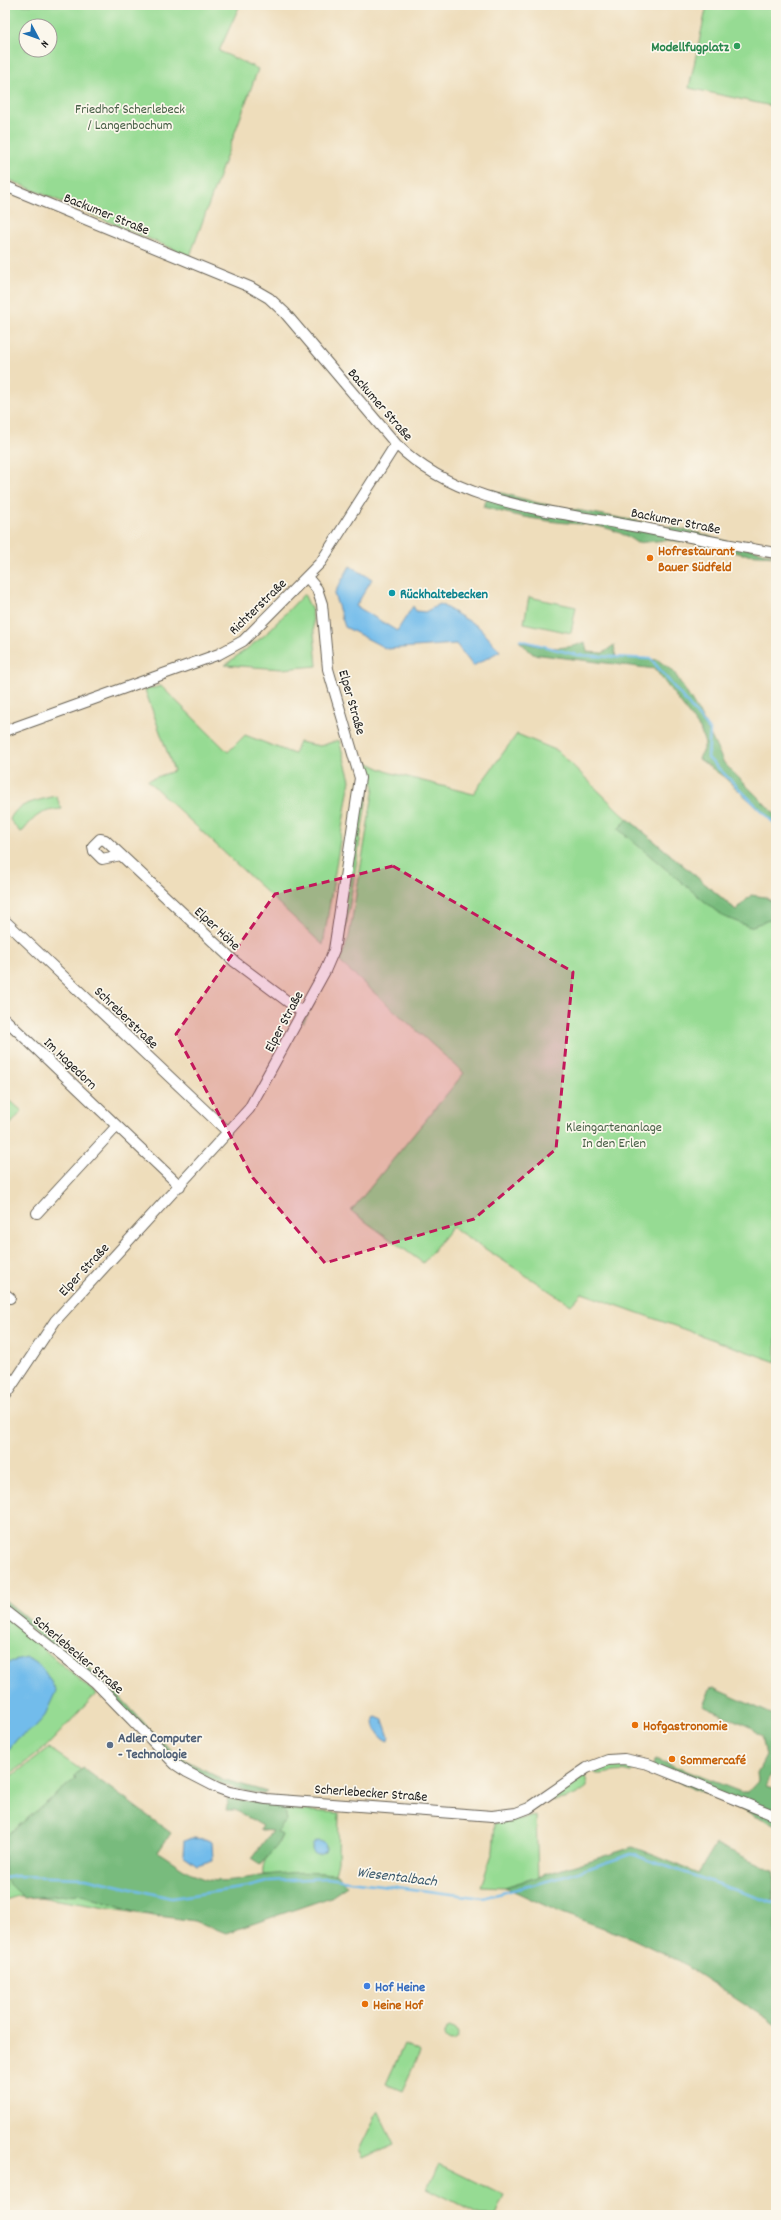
<svg xmlns="http://www.w3.org/2000/svg" width="781" height="2220" viewBox="0 0 781 2220" font-family="Dekko,sans-serif">
<rect width="100%" height="100%" fill="#fbf7ec"/>
<filter id="ink" filterUnits="userSpaceOnUse"><feTurbulence type="fractalNoise" baseFrequency=".025" numOctaves="2"/><feDisplacementMap in="SourceGraphic" scale="8" xChannelSelector="R" yChannelSelector="G"/><feConvolveMatrix kernelMatrix="1 2 1 2 8 2 1 2 1" color-interpolation-filters="sRGB"/></filter>
<filter id="wash" filterUnits="userSpaceOnUse"><feTurbulence type="fractalNoise" baseFrequency=".012" numOctaves="4" result="noise"/><feDisplacementMap in="SourceGraphic" scale="16" xChannelSelector="R" yChannelSelector="G"/><feGaussianBlur stdDeviation="0.9" result="paint"/><feColorMatrix in="noise" values="0 0 0 0 0 0 0 0 0 0 0 0 0 0 0 0 0 1.4 0 .05"/><feComposite in="paint" operator="in"/></filter>
<g filter="url(#wash)">
<rect width="100%" height="100%" fill="#edb"/>
<path fill="#96db93" stroke="#597c58" fill-rule="evenodd" d="M5,5H240L219,51L258,69L190,256L5,178ZM26,26H50V50H26Z
M707,5H776V107L689,88Z
M304,594L312,611L317,666L282,669L225,665L265,635Z
M529,597L576,607L571,633L524,623Z
M161,686L228,752L245,735L294,754L299,742L320,746L339,740L350,780L323,945L149,782L148,780L174,771L145,690Z
M517,734L558,751L622,814L736,910L769,920L776,926V1362L582,1293L571,1305L452,1227L423,1263L351,1211L464,1073L340,962L349,937L374,787L364,761L388,772L473,794Z
M369,785L344,940L330,973L303,1024L302,1022L328,974L363,787Z
M56,796L62,809C40,811 36,815 23,831L20,832L10,820C15,803 41,800 56,796Z
M5,1096L22,1111L5,1131Z
M5,1616L96,1694L47,1746L5,1778Z
M49,1748L121,1797L160,1917L34,1896H18L5,1900V1781Z
M620,1763L636,1767L631,1773C617,1768 602,1777 594,1773L593,1770Z
M584,1775L587,1781V1787C576,1796 564,1801 550,1800Z
M283,1809L339,1813L338,1861L335,1874L319,1873L263,1875C261,1855 276,1852 282,1835L277,1832L286,1821Z
M536,1816L538,1877L505,1887L481,1886L493,1851L495,1823Z
M444 2034a7 7 0 1 1 14 0a7 7 0 1 1-14 0Z
M404,2044L420,2052L402,2091L386,2084Z
M378,2111L394,2144L363,2158L359,2150Z
M439,2164L504,2196L495,2215H480L427,2188Z"/>
<path fill="#78bb7d" stroke="#4a6c4c" d="M491,490L538,503L691,531L776,556L742,554L692,542L666,540L637,543C606,521 585,526 549,521C526,518 505,513 483,507Z
M519,641C540,648 565,651 585,642L587,652L603,653L614,645L616,657L658,660L674,672L702,718L724,763L776,815V825L724,777L699,759L705,744L700,729L655,669L533,654Z
M628,819L736,910L751,895L765,897L776,904V926L769,920L750,927L722,916L618,829Z
M5,1600L106,1682L161,1741L182,1758L222,1779L267,1792L264,1794C233,1791 211,1780 183,1766L5,1606Z
M713,1688L776,1716V1763L766,1786L776,1789V1825L703,1792L650,1771L656,1759L741,1792H748L758,1781L757,1773L766,1756L762,1736L750,1727L703,1706L710,1689Z
M83,1768L171,1833L158,1852C173,1861 192,1877 209,1880C228,1883 248,1877 267,1875C289,1872 315,1871 337,1875L347,1886L331,1897L226,1933L195,1921L137,1913L79,1894L24,1898L5,1879V1837L76,1778L74,1776Z
M229,1798C243,1801 275,1802 284,1809L286,1821L277,1832L282,1835L276,1847L260,1865L251,1859L272,1831L260,1830L263,1826L235,1810H226Z
M716,1844L774,1871L773,1901L776,1902V2025L675,1959L631,1938L557,1911L505,1887L633,1847L698,1873Z"/>
<path fill="#72bceb" stroke="#476c84" d="M350,566L372,579L356,606L397,631L413,606L416,611L425,612L440,604L479,627L500,651L473,666L456,644L387,649L345,627L334,594Z
M27,1658C43,1664 48,1677 56,1691L44,1717L34,1728L18,1738L5,1754V1663Z
M376,1717L383,1720L389,1737L388,1741C379,1738 373,1727 374,1718Z
M191,1838L205,1839L212,1842L213,1860L197,1865L183,1855L184,1841Z
M312 1848a7 7 0 1 1 14 0a7 7 0 1 1-14 0Z"/>
<g fill="none" stroke-linecap="round" stroke-linejoin="round">
<path stroke="#72bceb" stroke-width="2.5" d="M520,640L577,655L651,659L710,731L708,758L776,825
M5,1878L17,1876L86,1878L171,1898L248,1887L270,1881L326,1878L483,1898L566,1876L631,1854L776,1904"/>
</g>
</g>
<g filter="url(#ink)">
<g fill="none" stroke-linecap="round" stroke-linejoin="round">
<g stroke="#666054" stroke-width="12">
<path id="minor" d="M5,186L250,287L269,298L285,313L396,444C456,504 547,510 627,525C677,534 726,545 776,553
M5,731L219,654L243,641L321,562L396,444
M121,855L102,859L94,851L93,846L100,839L105,840L235,962L303,1013
M5,921L229,1133
M5,1019L180,1186
M37,1213L117,1126
M5,1294L10,1298
M5,1375L13,1382
M5,1396L55,1321L249,1109L325,971L334,950L360,778L328,669L322,604L317,589L307,577
M5,1611L95,1682L175,1764L187,1772L218,1788L229,1792L266,1799L492,1816L516,1813L529,1808L587,1768L608,1760L624,1759L648,1764L776,1816"/>
</g>
<use href="#minor" stroke="#fff" stroke-width="10"/>
</g>
</g>
<path fill="#c2185b" fill-opacity="0.2" stroke="#c2185b" stroke-width="3" stroke-dasharray="8 5" stroke-linejoin="round" d="M393,866L573,972L556,1149L474,1219L325,1263L253,1178L176,1034L275,894Z"/>
<circle fill="#2e9e5b" stroke="#fbf7ec" stroke-width="1.5" cx="737" cy="46" r="4"/>
<g fill="#e8710a" stroke="#fbf7ec" stroke-width="1.5">
<circle cx="650" cy="558" r="4"/>
<circle cx="635" cy="1725" r="4"/>
<circle cx="672" cy="1759" r="4"/>
<circle cx="365" cy="2004" r="4"/>
</g>
<circle fill="#0f9aa8" stroke="#fbf7ec" stroke-width="1.5" cx="392" cy="593" r="4"/>
<circle fill="#5c6f8a" stroke="#fbf7ec" stroke-width="1.5" cx="110" cy="1745" r="4"/>
<circle fill="#3f7fe0" stroke="#fbf7ec" stroke-width="1.5" cx="367" cy="1986" r="4"/>
<g text-anchor="middle" stroke-width="3.5" stroke-linejoin="round" paint-order="stroke">
<g font-size="14" font-weight="bold" fill="#27864d" stroke="#fbf7ec" text-anchor="end">
<text x="729" y="51">Modellfugplatz</text>
</g>
<g font-size="14" fill="#475f46" stroke="#fbf7ec">
<text x="130" y="113">Friedhof Scherlebeck<tspan x="130" dy="16">/ Langenbochum</tspan></text>
<text x="614" y="1131">Kleingartenanlage<tspan x="614" dy="16">In den Erlen</tspan></text>
</g>
<g font-size="14" fill="#1c1c1c" stroke="#fbf7ec">
<text transform="translate(107 213) rotate(22)" y="5">Backumer Straße</text>
<text transform="translate(381 404) rotate(49)" y="5">Backumer Straße</text>
<text transform="translate(676 520) rotate(11)" y="5">Backumer Straße</text>
<text transform="translate(257 606) rotate(-44)" y="5">Richterstraße</text>
<text transform="translate(353 702) rotate(74)" y="5">Elper Straße</text>
<text transform="translate(218 928) rotate(43)" y="5">Elper Höhe</text>
<text transform="translate(127 1017) rotate(44)" y="5">Schreberstraße</text>
<text transform="translate(283 1021) rotate(-62)" y="5">Elper Straße</text>
<text transform="translate(71 1063) rotate(44)" y="5">Im Hagedorn</text>
<text transform="translate(83 1269) rotate(-47)" y="5">Elper Straße</text>
<text transform="translate(79 1654) rotate(40)" y="5">Scherlebecker Straße</text>
<text transform="translate(371 1792) rotate(4)" y="5">Scherlebecker Straße</text>
</g>
<g font-size="14" font-weight="bold" fill="#c56008" stroke="#fbf7ec" text-anchor="start">
<text x="658" y="555">Hofrestaurant<tspan x="658" dy="16">Bauer Südfeld</tspan></text>
<text x="643" y="1730">Hofgastronomie</text>
<text x="680" y="1764">Sommercafé</text>
<text x="373" y="2009">Heine Hof</text>
</g>
<g font-size="14" font-weight="bold" fill="#0d838f" stroke="#fbf7ec" text-anchor="start">
<text x="400" y="598">Rückhaltebecken</text>
</g>
<g font-size="14" font-weight="bold" fill="#4e5e75" stroke="#fbf7ec" text-anchor="start">
<text x="118" y="1742">Adler Computer<tspan x="118" dy="16">- Technologie</tspan></text>
</g>
<g font-size="14" font-weight="bold" fill="#366cbe" stroke="#fbf7ec" text-anchor="start">
<text x="375" y="1991">Hof Heine</text>
</g>
<g font-size="15" font-style="italic" fill="#3e5c6f" stroke="#fbf7ec">
<text transform="translate(397 1876) rotate(7)" y="5">Wiesentalbach</text>
</g>
</g>
<rect width="781" height="2220" fill="none" stroke="#fbf7ec" stroke-width="20"/>
<g transform="translate(38 38) rotate(131)"><circle r="19" fill="#fbf7ec" stroke="#a29f99"/>
<path d="M0-3L7 15L0 10L-7 15Z" fill="#1f6fb2"/>
<text y="-6" font-size="11" font-weight="bold" text-anchor="middle" fill="#1c1c1c">N</text>
</g>
</svg>
